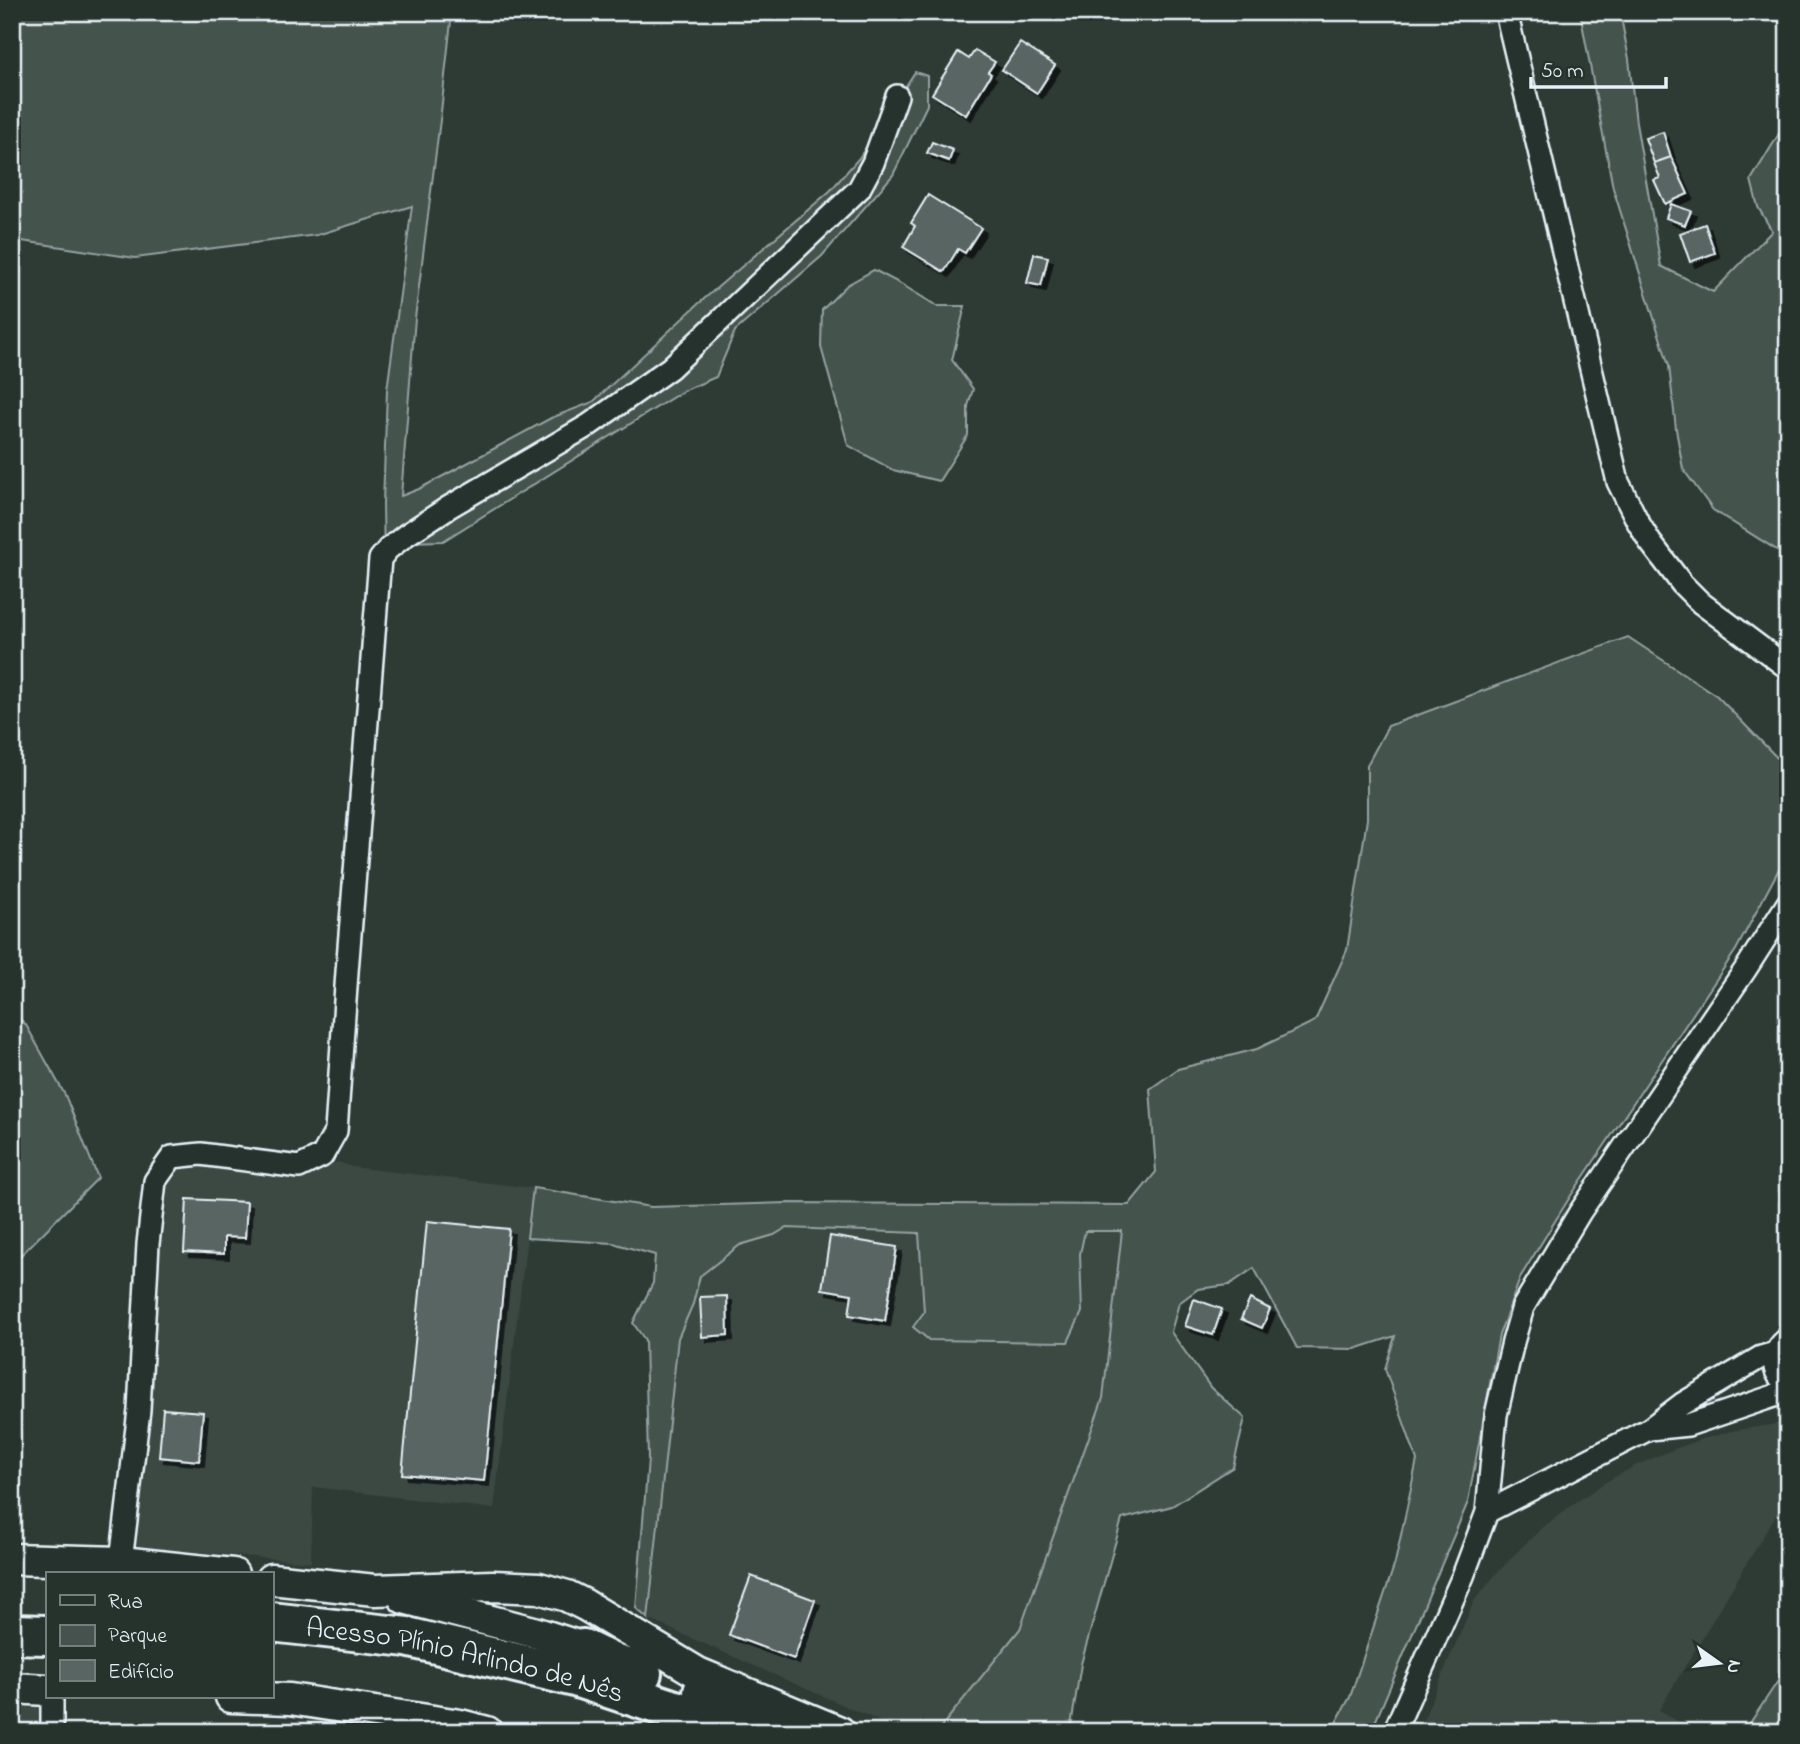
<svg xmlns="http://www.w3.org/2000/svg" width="1800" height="1744" viewBox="0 0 1800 1744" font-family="'Indie Flower',sans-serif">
<defs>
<filter id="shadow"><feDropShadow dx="5" dy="5" stdDeviation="0" flood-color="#0009"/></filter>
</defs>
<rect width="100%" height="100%" fill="#2e3b35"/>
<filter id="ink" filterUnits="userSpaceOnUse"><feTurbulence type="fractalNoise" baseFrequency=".0143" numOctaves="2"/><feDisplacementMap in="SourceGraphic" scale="14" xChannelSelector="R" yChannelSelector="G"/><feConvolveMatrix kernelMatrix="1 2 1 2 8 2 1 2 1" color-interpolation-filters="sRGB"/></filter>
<g filter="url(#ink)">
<path fill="#3b4843" d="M205,1161L298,1172L338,1162L352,1167L533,1188L494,1509L313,1487L311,1562L132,1546L163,1181L176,1164Z
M786,1228L919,1233L924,1313L1082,1312L1080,1254L1085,1230L1122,1231L1103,1398L1020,1629L937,1732H904L648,1619L678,1337L693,1304L700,1276L740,1245L774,1235Z
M1788,1422V1495L1659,1710L1695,1732H1418L1474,1601L1497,1573L1521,1548L1547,1524L1575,1503L1604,1483L1635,1466L1667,1452L1699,1440L1732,1431Z
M12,1700L43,1701L42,1732H12Z"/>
<path fill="#45524e" stroke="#96a2a3" stroke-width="2" d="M12,12H452L441,112L415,318L401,496L419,489L551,418L593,402L697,305L830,191L859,158L915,72L927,76V105L893,175L822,256L735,331L716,377L683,391L443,541L406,542L384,559L383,504L387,390L412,206L317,235L135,258L22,241H12Z
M1580,12H1620L1629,59L1636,123L1661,266L1713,292L1772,231L1758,207L1751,180L1788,119V557L1713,510L1683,469L1676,429L1669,366L1613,188Z
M874,270L901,284L937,306H965L952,360L973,389L968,406V435L939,481L893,470L848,445L821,347L822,310L847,285Z
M1628,637L1717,696L1788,769V852L1736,950L1570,1197L1521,1276L1499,1335L1468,1502L1371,1732H1331L1350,1697L1395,1563L1417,1460L1385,1369L1395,1336L1355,1349L1297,1348L1254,1268L1229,1285L1198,1289L1179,1303L1171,1332L1211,1388L1245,1418L1233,1467L1172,1506L1122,1519L1081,1664L1070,1732H937L1020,1629L1103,1398L1122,1231H1085L1080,1254L1082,1312L1068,1342L929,1340L913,1327L924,1312L919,1233L786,1228L774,1235L740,1245L700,1276L693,1304L678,1338L648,1619L636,1608L648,1459L645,1340L633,1323L653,1283L655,1255L613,1243L527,1238L533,1188L651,1207L787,1203L1129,1205L1156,1172L1150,1089L1178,1069L1257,1049L1315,1021L1347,950L1367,819V765L1388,726Z
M12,1011L26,1025L65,1095L98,1178L12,1264Z
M1788,1666V1732H1744Z"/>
<path fill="#596563" stroke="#e8f1f8" stroke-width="2" filter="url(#shadow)" d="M1020,43L1055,65L1037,93L1002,70Z
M975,50L995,62L988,72L991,74L966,115L932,94L958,52L969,59Z
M1663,132L1671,157L1654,163L1645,138Z
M932,142L953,150L949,161L927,153Z
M1671,157L1688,194L1665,204L1654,180L1660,178L1654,163Z
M928,195L981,228L965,253L958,249L944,272L903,247L915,226L911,223Z
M1671,204L1691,211L1685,225L1666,218Z
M1705,224L1715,253L1690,262L1680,233Z
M1034,254L1048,257L1041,286L1027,283Z
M187,1199L247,1202L245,1238L224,1237V1254L184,1252Z
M427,1221L509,1229L484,1481L402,1474Z
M830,1236L897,1247L885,1321L849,1315L852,1294L822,1289Z
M727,1296L728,1335L702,1337L700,1297Z
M1194,1299L1222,1309L1213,1335L1185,1326Z
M1250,1299L1270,1309L1262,1328L1241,1319Z
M163,1409L203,1412L199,1461L159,1457Z
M751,1576L815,1600L794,1659L729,1635Z"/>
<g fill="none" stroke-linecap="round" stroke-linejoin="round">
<g stroke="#e8f1f8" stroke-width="26">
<path id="street" d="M1506,12L1618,482L1638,522L1650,542L1682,584L1701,603L1788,668
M1788,1338C1771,1351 1769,1372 1788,1384
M1649,1429L1688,1425L1774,1396L1788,1387
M1487,1512L1649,1429L1682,1404L1761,1357L1775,1353
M121,1562L139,1410L148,1244L155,1181L172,1157L201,1154L299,1167L322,1156L336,1131L347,972L380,559L388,549L406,535L449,507L589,425L670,368L859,189L873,163L897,96
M52,1697V1732
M1394,1732L1463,1576L1487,1512L1496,1415L1513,1342L1523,1307L1580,1212L1745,970L1788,903"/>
</g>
<g stroke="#e8f1f8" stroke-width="35">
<path id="secondary" d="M12,1559L121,1562L233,1574
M271,1579L375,1590L492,1586L539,1588L567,1596L585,1605L698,1673L840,1732
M404,1598L537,1633L602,1654
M12,1688L47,1690
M231,1697L290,1699L460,1725L487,1732"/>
</g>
<g stroke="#e8f1f8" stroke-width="44">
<g id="highway">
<path id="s1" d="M271,1622L407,1637L575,1677L693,1716L734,1732"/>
<path d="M12,1634L47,1635"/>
<path d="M583,1649L616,1665L642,1673"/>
<path d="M703,1692L743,1708L794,1732"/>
</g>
</g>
<use href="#street" stroke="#26332d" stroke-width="21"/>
<use href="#secondary" stroke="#26332d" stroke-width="30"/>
<use href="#highway" stroke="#26332d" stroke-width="38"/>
</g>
</g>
<g text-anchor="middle" stroke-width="6" stroke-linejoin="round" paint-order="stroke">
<g font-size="28" fill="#e8f1f8" stroke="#26332d">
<text dy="10" stroke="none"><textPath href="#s1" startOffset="198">Acesso Plínio Arlindo de Nês</textPath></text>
</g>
</g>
<rect width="1800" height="1744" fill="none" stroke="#26332d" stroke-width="42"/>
<rect x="21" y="21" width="1758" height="1702" fill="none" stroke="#e8f1f8" stroke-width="2.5" filter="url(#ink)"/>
<rect x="46" y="1572" width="228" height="126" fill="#26332d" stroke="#747f7e" stroke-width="2"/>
<rect x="60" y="1595" width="35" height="10" fill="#26332d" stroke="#747f7e" stroke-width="2"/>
<text x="108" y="1608" font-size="21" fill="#e8f1f8">Rua</text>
<rect x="60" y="1625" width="35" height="21" fill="#45524e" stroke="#747f7e" stroke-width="2"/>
<text x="108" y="1642" font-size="21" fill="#e8f1f8">Parque</text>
<rect x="60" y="1660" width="35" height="21" fill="#596563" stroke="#747f7e" stroke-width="2"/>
<text x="108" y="1678" font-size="21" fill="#e8f1f8">Edifício</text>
<g transform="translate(1719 1663) rotate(104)" stroke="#26332d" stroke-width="5" paint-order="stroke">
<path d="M0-5L12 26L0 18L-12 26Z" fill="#e8f1f8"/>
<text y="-10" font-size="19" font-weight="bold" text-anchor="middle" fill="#e8f1f8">N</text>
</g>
<path d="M1531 77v10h135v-10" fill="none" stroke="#e8f1f8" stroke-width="3.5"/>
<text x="1541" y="77" font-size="21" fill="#e8f1f8" stroke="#26332d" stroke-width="5" paint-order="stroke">50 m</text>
</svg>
